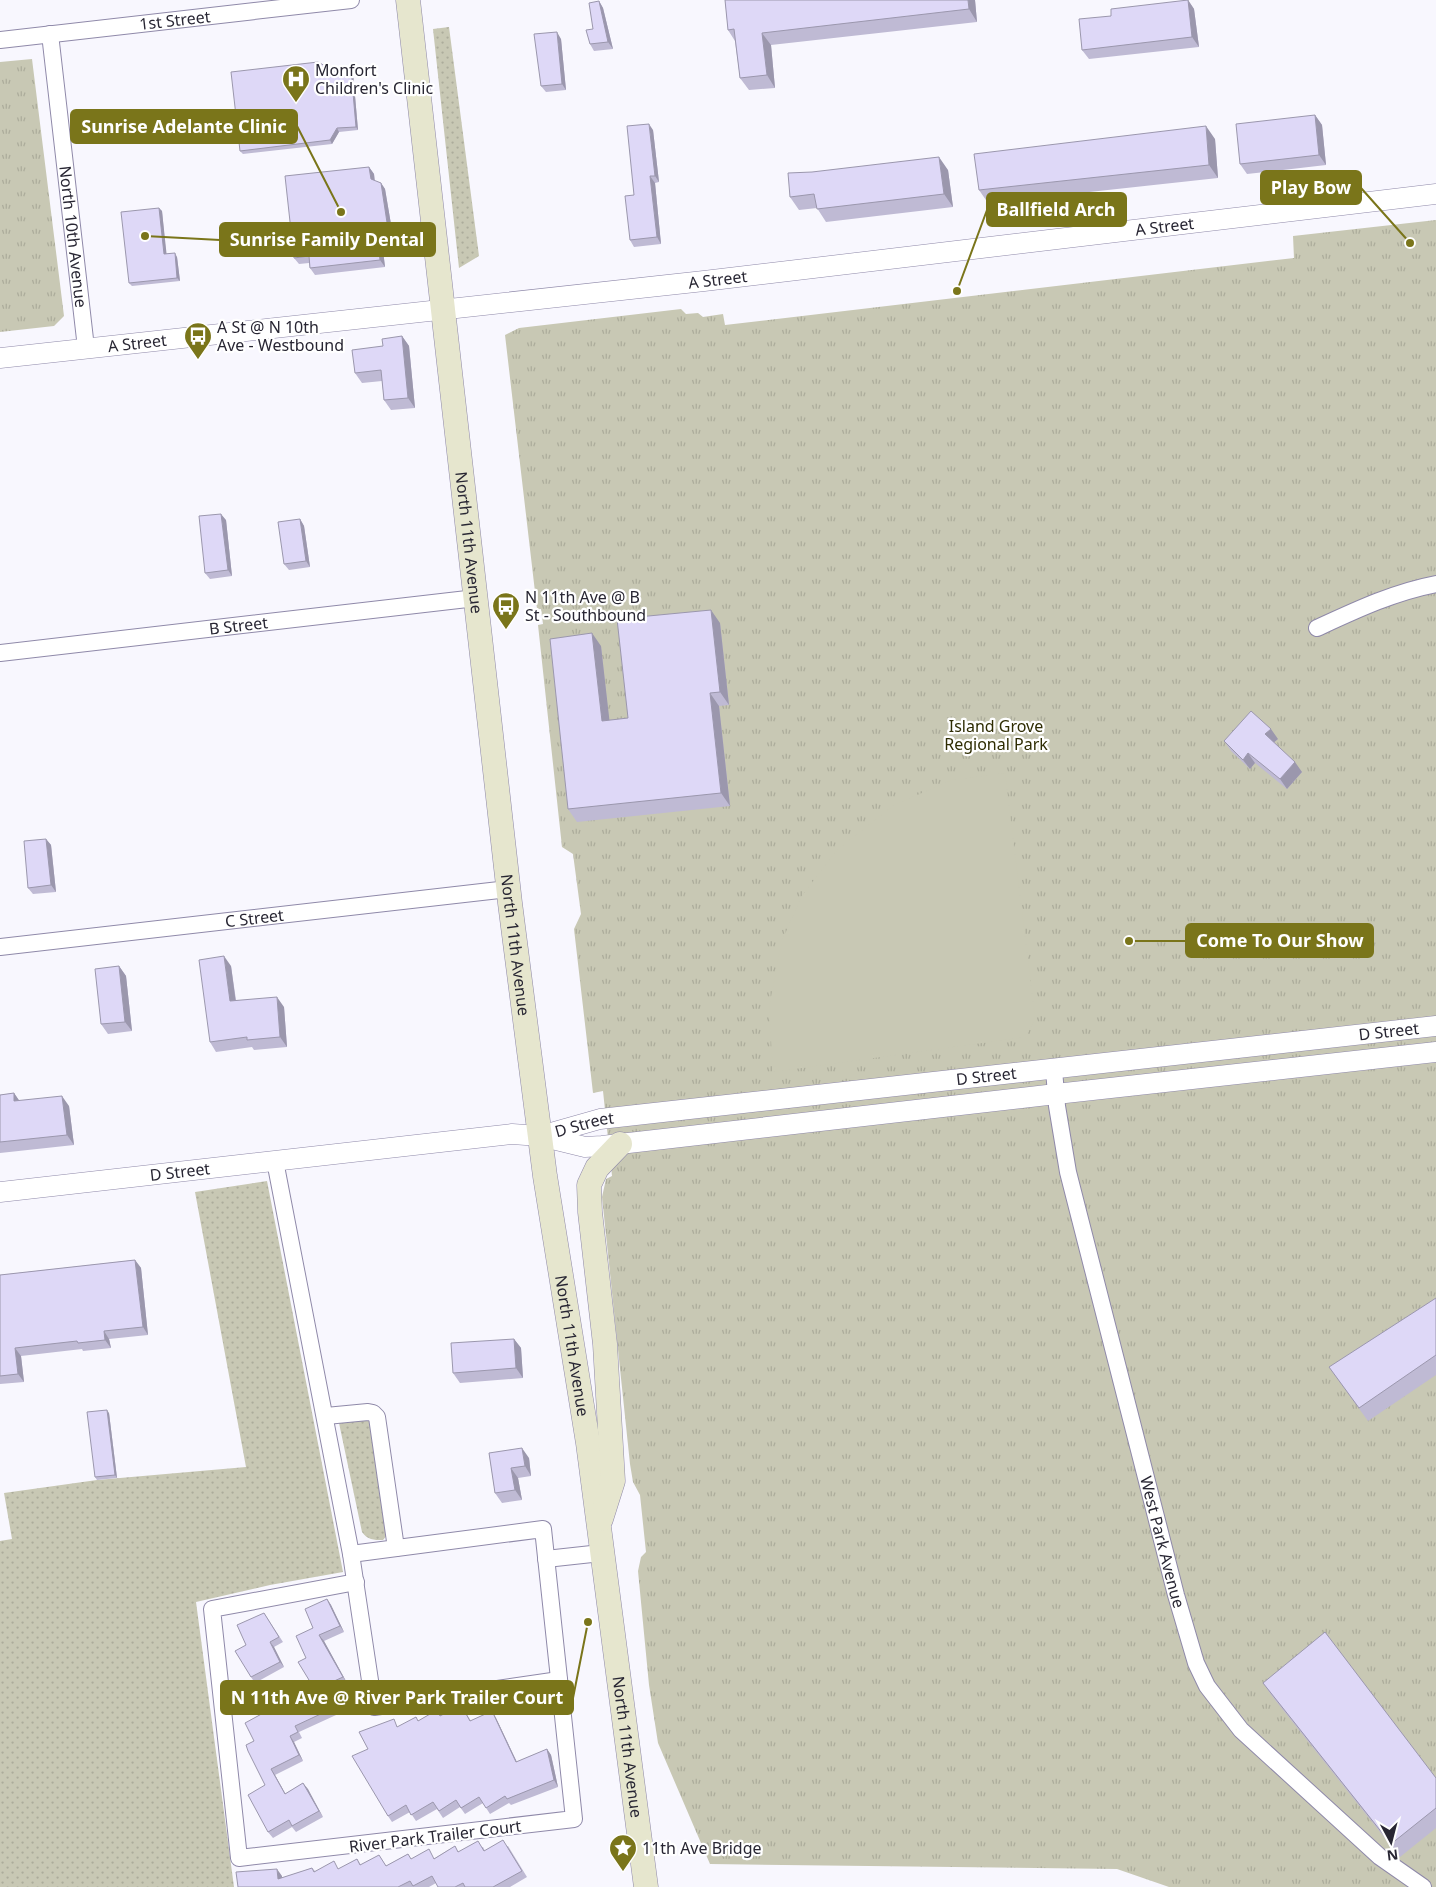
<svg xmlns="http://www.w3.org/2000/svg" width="1436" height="1887" viewBox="0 0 1436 1887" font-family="'Noto Sans',sans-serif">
<defs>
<pattern id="grass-dots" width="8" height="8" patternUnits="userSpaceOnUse" patternTransform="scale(1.25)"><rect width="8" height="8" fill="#c8c8b4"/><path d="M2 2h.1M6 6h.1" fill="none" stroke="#acac9b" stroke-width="1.8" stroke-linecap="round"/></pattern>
<pattern id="park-tufts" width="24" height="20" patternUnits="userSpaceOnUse" patternTransform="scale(1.25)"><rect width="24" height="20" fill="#c8c8b4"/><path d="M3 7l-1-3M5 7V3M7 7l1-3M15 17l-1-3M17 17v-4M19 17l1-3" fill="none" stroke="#acac9b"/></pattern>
</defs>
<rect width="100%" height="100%" fill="#f8f7fe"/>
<path fill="url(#grass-dots)" d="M449,27L479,256L459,268L433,29Z
M267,1181L343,1572L270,1585L196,1602L234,1887H0V1541L12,1539L4,1493L97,1480L246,1467L195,1192Z
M364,1419L370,1420L389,1533L383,1540C373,1540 368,1540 362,1532L339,1423Z"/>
<path fill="url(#park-tufts)" d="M32,59L64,316L54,326L0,332V62Z
M1436,220V1887H1169L1117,1869L710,1864L658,1743L649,1685L638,1571L641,1557L646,1552L640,1495L633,1482L630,1464L602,1197L606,1179L612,1176L603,1091L593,1093L574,929L581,914L573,854L562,847L538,625L543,624L541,609H537L505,335L519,328L681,309L686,314L698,313L703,317L723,314L725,325L1294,258L1293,236Z"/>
<path fill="#c8c8b4" d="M1005,773L1035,1018L1026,1037L773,1072L769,1007L782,941L801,897L837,850L894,805L952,780Z"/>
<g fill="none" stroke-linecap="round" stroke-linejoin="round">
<g stroke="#8f89a9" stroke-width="18">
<g id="minor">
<path id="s1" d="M50,34L86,348"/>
<path id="s2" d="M0,40L351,0"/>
<path d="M1317,628C1356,610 1394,592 1436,584"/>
<path id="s3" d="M0,653L476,598"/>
<path id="s4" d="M0,947L508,889"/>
<path id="s5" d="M1054,1070L1057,1106L1068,1172L1176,1595L1196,1663L1207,1686L1241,1730L1380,1857L1423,1887"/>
<path d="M275,1161L351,1554L374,1707L559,1680"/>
<path d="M326,1416L368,1412L373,1413L377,1417L396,1548"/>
<path d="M351,1554L543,1529L574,1819L239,1858L212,1609L356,1582"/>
<path d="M546,1559L601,1553"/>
</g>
</g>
<g stroke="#8f89a9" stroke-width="21">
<g id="tertiary">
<path id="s6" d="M0,358L704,281L1436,194"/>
<path id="s7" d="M540,1136L600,1119L1436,1026"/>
<path id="s8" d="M0,1192L512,1134L540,1136L585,1147L602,1146L1056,1094L1436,1052"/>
</g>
</g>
<g stroke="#8f89a9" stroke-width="25">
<g id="secondary">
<path id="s9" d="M408,0L510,903L545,1176L588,1443L646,1887"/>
<path d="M601,1519L613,1481L605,1344L590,1212L589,1185L597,1168L620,1144"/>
</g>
</g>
<use href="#minor" stroke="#fff" stroke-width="16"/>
<use href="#tertiary" stroke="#fff" stroke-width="20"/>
<use href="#secondary" stroke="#e6e6ce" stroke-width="24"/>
</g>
<path fill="#bfbad4" d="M725,0H975L977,22L771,45L775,88L749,90L740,78L735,41L728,30Z
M1188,0L1194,9L1199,47L1089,59L1082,50L1111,16Z
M599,1L603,8L613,49L594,51L590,44Z
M561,39L566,90L546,92L541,86Z
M351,70L353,73L358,130L339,132L332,144L243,154L240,151L334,71Z
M1315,115L1322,125L1326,165L1247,174L1240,164Z
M653,130L659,182L655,183L661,244L634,247L630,240L634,195Z
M1215,139L1218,178L988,203L979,190Z
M369,167L374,174L375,181L381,183L385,189L393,236L382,242L385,267L315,275L310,268L309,263L299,264L294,258Z
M948,170L953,207L826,222L817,208L799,210L790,197Z
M159,208L162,211L166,254L177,257L180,281L132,286L129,283Z
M402,336L409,346L415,408L391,410L384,400L382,381L362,383L355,373L383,346Z
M300,519L304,526L310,567L289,570L284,564Z
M226,520L232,576L210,579L205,573Z
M720,623L729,705L719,706L730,806L577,822L568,809L601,646L609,720L628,718Z
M1278,739L1274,742L1302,772L1287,789L1255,763L1250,769L1231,751L1224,741Z
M46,839L51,845L56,892L33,894L28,888Z
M119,966L126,976L132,1031L108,1034L101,1024Z
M231,966L236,1000L284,1007L287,1047L254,1050L252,1047L216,1052L210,1042Z
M14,1093L19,1101L69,1106L74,1145L0,1153V1095Z
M135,1260L141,1268L148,1335L109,1339L111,1348L83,1351L82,1349L21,1356L24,1382L0,1384V1275Z
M1436,1298V1375L1368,1421L1329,1367Z
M514,1339L521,1348L523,1378L460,1383L453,1373Z
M109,1413L117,1478L97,1480L95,1477Z
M489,1453L529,1458L531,1476L518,1478L522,1500L502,1503L495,1493Z
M327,1599L331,1605L344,1632L324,1641L347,1683L337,1688L347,1710L299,1732L302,1738L294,1742L303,1761L275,1775L285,1794L303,1783L323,1817L296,1832L292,1827L273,1838L268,1832L265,1785L254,1741L302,1692L309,1680L306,1658L313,1628Z
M264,1613L283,1642L274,1647L284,1667L255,1683L251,1677L246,1645Z
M1263,1683L1436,1778V1828L1400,1857L1272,1696Z
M461,1705L471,1721L492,1711L496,1718L517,1762L547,1749L551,1755L558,1787L511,1805L509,1803L490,1814L483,1803L465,1814L460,1807L443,1818L437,1809L416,1821L410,1812L392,1822L388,1816L368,1749L416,1717L418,1721L437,1710L441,1716Z
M455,1846L458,1852L483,1847L485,1851L508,1846L527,1877L510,1887H438L436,1883L429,1887H238L282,1876V1878L312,1868L315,1871L339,1869L357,1859L361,1865L379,1855L386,1866L408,1854L411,1859L435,1858Z"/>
<path fill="#9b97ad" d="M968,0H975L977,22L969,9Z
M1188,0L1194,9L1199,47L1192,37Z
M599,1L603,8L613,49L608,42Z
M557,32L561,39L566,90L562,84Z
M762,33L771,45L775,88L767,75Z
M351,70L353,73L358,130L356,127Z
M1315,115L1322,125L1326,165L1319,155Z
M649,124L653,130L659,182L655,176Z
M1206,126L1215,139L1218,178L1209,165Z
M337,128L339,132L332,144L330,140Z
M939,157L948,170L953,207L944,194Z
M369,167L374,174L375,186L371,179Z
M650,176L655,183L661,244L657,237Z
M381,183L385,189L393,236L388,229Z
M159,208L162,211L167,258L164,254Z
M377,235L382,242L385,267L380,260Z
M175,253L177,257L180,281L177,278Z
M402,336L409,346L415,408L408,398Z
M221,514L226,520L232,576L228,570Z
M300,519L304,526L310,567L306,561Z
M711,610L720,623L729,705L720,692Z
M592,633L601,646L611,734L602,721Z
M710,693L719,706L730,806L721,793Z
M1271,729L1278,739L1272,744L1265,734Z
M1248,753L1255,763L1250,769L1243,760Z
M1295,762L1302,772L1287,789L1280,779Z
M46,839L51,845L56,892L51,885Z
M224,956L231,966L237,1011L230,1001Z
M119,966L126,976L132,1031L125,1022Z
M277,997L284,1007L287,1047L280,1037Z
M14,1093L21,1103L14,1101Z
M62,1096L69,1106L74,1145L67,1135Z
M135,1260L141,1268L148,1335L143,1327Z
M104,1331L109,1339L111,1348L105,1340Z
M514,1339L521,1348L523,1378L516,1368Z
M15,1348L21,1356L24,1382L18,1374Z
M107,1410L109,1413L117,1478L115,1475Z
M522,1448L529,1458L531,1476L525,1466Z
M511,1468L518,1478L522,1500L515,1490Z
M327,1599L331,1605L344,1632L340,1626Z
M319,1635L324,1641L347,1683L343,1677Z
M270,1642L274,1647L284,1667L280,1662Z
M332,1682L337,1688L347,1710L342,1704Z
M492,1711L496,1718L520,1769L516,1762Z
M290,1736L294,1742L303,1761L299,1755Z
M547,1749L551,1755L558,1787L554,1780Z
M271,1769L275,1775L289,1800L285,1794Z
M303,1783L308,1789L323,1817L319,1811Z
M277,1869L282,1876V1886L278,1879Z"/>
<path fill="#ded8f7" stroke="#9b97ad" d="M725,0H968L969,9L762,33L767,75L740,78L734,29L728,30Z
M1188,0L1192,37L1082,50L1079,19L1111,16V9Z
M599,1L608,42L590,44L586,30L593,29L589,3Z
M557,32L562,84L541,86L534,34Z
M318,62L334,71L351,70L356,127L337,128L330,140L240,151L231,72Z
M1315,115L1319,155L1240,164L1236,124Z
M649,124L655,176H650L657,237L630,240L625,196L634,195L627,126Z
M1206,126L1209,165L979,190L974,154Z
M939,157L944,194L817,209L814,194L790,197L788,173L812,172Z
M369,167L371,179L381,183L388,229L377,235L380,260L310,268L309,256L294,258L285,176Z
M159,208L164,254L175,253L177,278L129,283L121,212Z
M402,336L408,398L384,400L381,370L355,373L352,350L383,346L382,339Z
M221,514L228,570L205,573L199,516Z
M300,519L306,561L284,564L278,522Z
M711,610L720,692L710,693L721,793L568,809L550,639L592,633L602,721L628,718L617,619Z
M1251,711L1271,729L1265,734L1295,762L1280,779L1248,753L1243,760L1224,741Z
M46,839L51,885L28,888L24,841Z
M224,956L230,1001L277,997L280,1037L247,1040V1037L210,1042L199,960Z
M119,966L125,1022L101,1024L95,969Z
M14,1093V1101L62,1096L67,1135L0,1142V1095Z
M135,1260L143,1327L104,1331L105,1340L78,1343L77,1341L15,1348L18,1374L0,1376V1275Z
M1436,1298V1355L1359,1408L1329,1367Z
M514,1339L516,1368L453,1373L451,1343Z
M107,1410L115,1475L95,1477L87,1412Z
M522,1448L525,1466L511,1468L515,1490L495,1493L489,1453Z
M327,1599L340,1626L319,1635L343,1677L332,1682L342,1704L295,1726L298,1732L290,1736L299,1755L271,1769L285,1794L303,1783L319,1811L292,1826L289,1820L268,1832L248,1795L265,1785L248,1751L246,1745L254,1741L245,1723L302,1692L299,1685L309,1680L298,1662L306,1658L296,1636L313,1628L305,1609Z
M264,1613L279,1637L270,1642L280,1662L251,1677L235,1651L246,1645L237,1625Z
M1325,1632L1436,1778V1808L1391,1844L1263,1683Z
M461,1705L470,1721L492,1711L516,1762L547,1749L554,1780L507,1799L505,1796L486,1808L479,1797L461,1808L456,1800L439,1811L433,1802L411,1815L406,1805L388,1816L352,1756L368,1749L359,1732L394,1719L397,1727L416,1717L418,1721L437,1710L440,1716Z
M503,1840L522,1871L493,1887H465L463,1883L455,1887H438L432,1876L413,1886L410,1881L398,1887H238L236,1872L277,1869L278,1879L312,1868L314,1872L334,1861L338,1869L357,1859L360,1865L379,1855L386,1866L408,1854L411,1859L429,1849L434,1859L455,1846L458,1852L478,1841L484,1851Z"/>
<defs>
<g id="hospital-pin" transform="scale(1.4375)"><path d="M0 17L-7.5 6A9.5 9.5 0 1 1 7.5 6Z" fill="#7a751a" stroke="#fff"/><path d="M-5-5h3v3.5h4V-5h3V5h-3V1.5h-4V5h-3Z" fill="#fff"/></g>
<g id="bus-pin" transform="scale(1.4375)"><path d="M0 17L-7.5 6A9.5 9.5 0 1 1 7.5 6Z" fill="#7a751a" stroke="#fff"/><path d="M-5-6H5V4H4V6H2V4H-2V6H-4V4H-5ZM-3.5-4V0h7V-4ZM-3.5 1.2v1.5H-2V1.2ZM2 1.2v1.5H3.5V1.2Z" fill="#fff"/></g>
<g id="sight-pin" transform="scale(1.4375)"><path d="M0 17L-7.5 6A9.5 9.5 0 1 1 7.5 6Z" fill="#7a751a" stroke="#fff"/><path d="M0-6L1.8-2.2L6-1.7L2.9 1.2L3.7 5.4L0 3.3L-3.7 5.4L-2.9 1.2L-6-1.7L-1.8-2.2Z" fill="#fff"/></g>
</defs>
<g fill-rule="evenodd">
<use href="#hospital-pin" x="296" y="79"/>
<use href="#bus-pin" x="198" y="336"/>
<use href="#bus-pin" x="506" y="606"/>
<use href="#sight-pin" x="623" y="1848"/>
</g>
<g text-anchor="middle" stroke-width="4.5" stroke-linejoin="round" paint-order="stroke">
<g font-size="16" fill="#282633" stroke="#fff">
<text dy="6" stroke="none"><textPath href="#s2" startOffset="176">1st Street</textPath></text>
<text dy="6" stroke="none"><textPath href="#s6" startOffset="1172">A Street</textPath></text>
<text dy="6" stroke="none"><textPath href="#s1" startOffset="204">North 10th Avenue</textPath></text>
<text dy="6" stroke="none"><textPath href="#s6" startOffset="722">A Street</textPath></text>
<text dy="6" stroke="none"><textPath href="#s6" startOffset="138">A Street</textPath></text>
<text dy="6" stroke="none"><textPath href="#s9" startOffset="546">North 11th Avenue</textPath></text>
<text dy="6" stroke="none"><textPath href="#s3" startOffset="240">B Street</textPath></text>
<text dy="6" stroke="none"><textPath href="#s4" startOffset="256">C Street</textPath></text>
<text dy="6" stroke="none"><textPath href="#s9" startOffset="951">North 11th Avenue</textPath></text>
<text dy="6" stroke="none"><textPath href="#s7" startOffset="856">D Street</textPath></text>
<text dy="6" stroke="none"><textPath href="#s7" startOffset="451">D Street</textPath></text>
<text dy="6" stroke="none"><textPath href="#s7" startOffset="46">D Street</textPath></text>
<text dy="6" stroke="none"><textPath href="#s8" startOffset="181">D Street</textPath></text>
<text dy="6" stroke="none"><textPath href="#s9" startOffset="1356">North 11th Avenue</textPath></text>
<text dy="6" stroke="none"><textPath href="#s5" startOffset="485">West Park Avenue</textPath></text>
<text dy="6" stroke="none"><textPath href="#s9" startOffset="1761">North 11th Avenue</textPath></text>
<text transform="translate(435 1836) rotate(-7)" y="6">River Park Trailer Court</text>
</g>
<g font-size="16" fill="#282633" stroke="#fff" text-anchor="start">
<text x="315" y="76">Monfort<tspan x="315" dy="18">Children's Clinic</tspan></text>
<text x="217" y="333">A St @ N 10th<tspan x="217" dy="18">Ave - Westbound</tspan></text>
<text x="525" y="603">N 11th Ave @ B<tspan x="525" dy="18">St - Southbound</tspan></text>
<text x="642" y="1854">11th Ave Bridge</text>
</g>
<g font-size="16" fill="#2e2c02" stroke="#fff">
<text x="996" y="732">Island Grove<tspan x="996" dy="18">Regional Park</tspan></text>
</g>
</g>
<path fill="none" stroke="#7a751a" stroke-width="2" d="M341 212L297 126M1410 243L1361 188M957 291L987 210M145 236L220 240M1129 941L1186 941M588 1622L573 1698"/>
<g fill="#7a751a" stroke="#fff" stroke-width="2">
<circle cx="341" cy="212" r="5"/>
<circle cx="1410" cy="243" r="5"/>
<circle cx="957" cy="291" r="5"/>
<circle cx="145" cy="236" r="5"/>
<circle cx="1129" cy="941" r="5"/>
<circle cx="588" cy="1622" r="5"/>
</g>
<g fill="#7a751a" stroke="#7a751a" stroke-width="2">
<rect x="71" y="110" width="226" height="33" rx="5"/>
<rect x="1261" y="171" width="100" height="33" rx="5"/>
<rect x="987" y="193" width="139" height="33" rx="5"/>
<rect x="220" y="223" width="215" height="33" rx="5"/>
<rect x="1186" y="924" width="187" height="33" rx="5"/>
<rect x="221" y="1681" width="352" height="33" rx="5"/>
</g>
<g font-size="18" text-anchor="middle" font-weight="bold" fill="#fff">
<text x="184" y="133">Sunrise Adelante Clinic</text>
<text x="1311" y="194">Play Bow</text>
<text x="1056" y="216">Ballfield Arch</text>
<text x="327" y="246">Sunrise Family Dental</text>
<text x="1280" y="947">Come To Our Show</text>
<text x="397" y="1704">N 11th Ave @ River Park Trailer Court</text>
</g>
<g transform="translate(1391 1842) rotate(173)" stroke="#ffffff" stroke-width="4" paint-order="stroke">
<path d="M0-4L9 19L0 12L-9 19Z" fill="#282633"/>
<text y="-8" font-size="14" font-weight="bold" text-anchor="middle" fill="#282633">N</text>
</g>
</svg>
